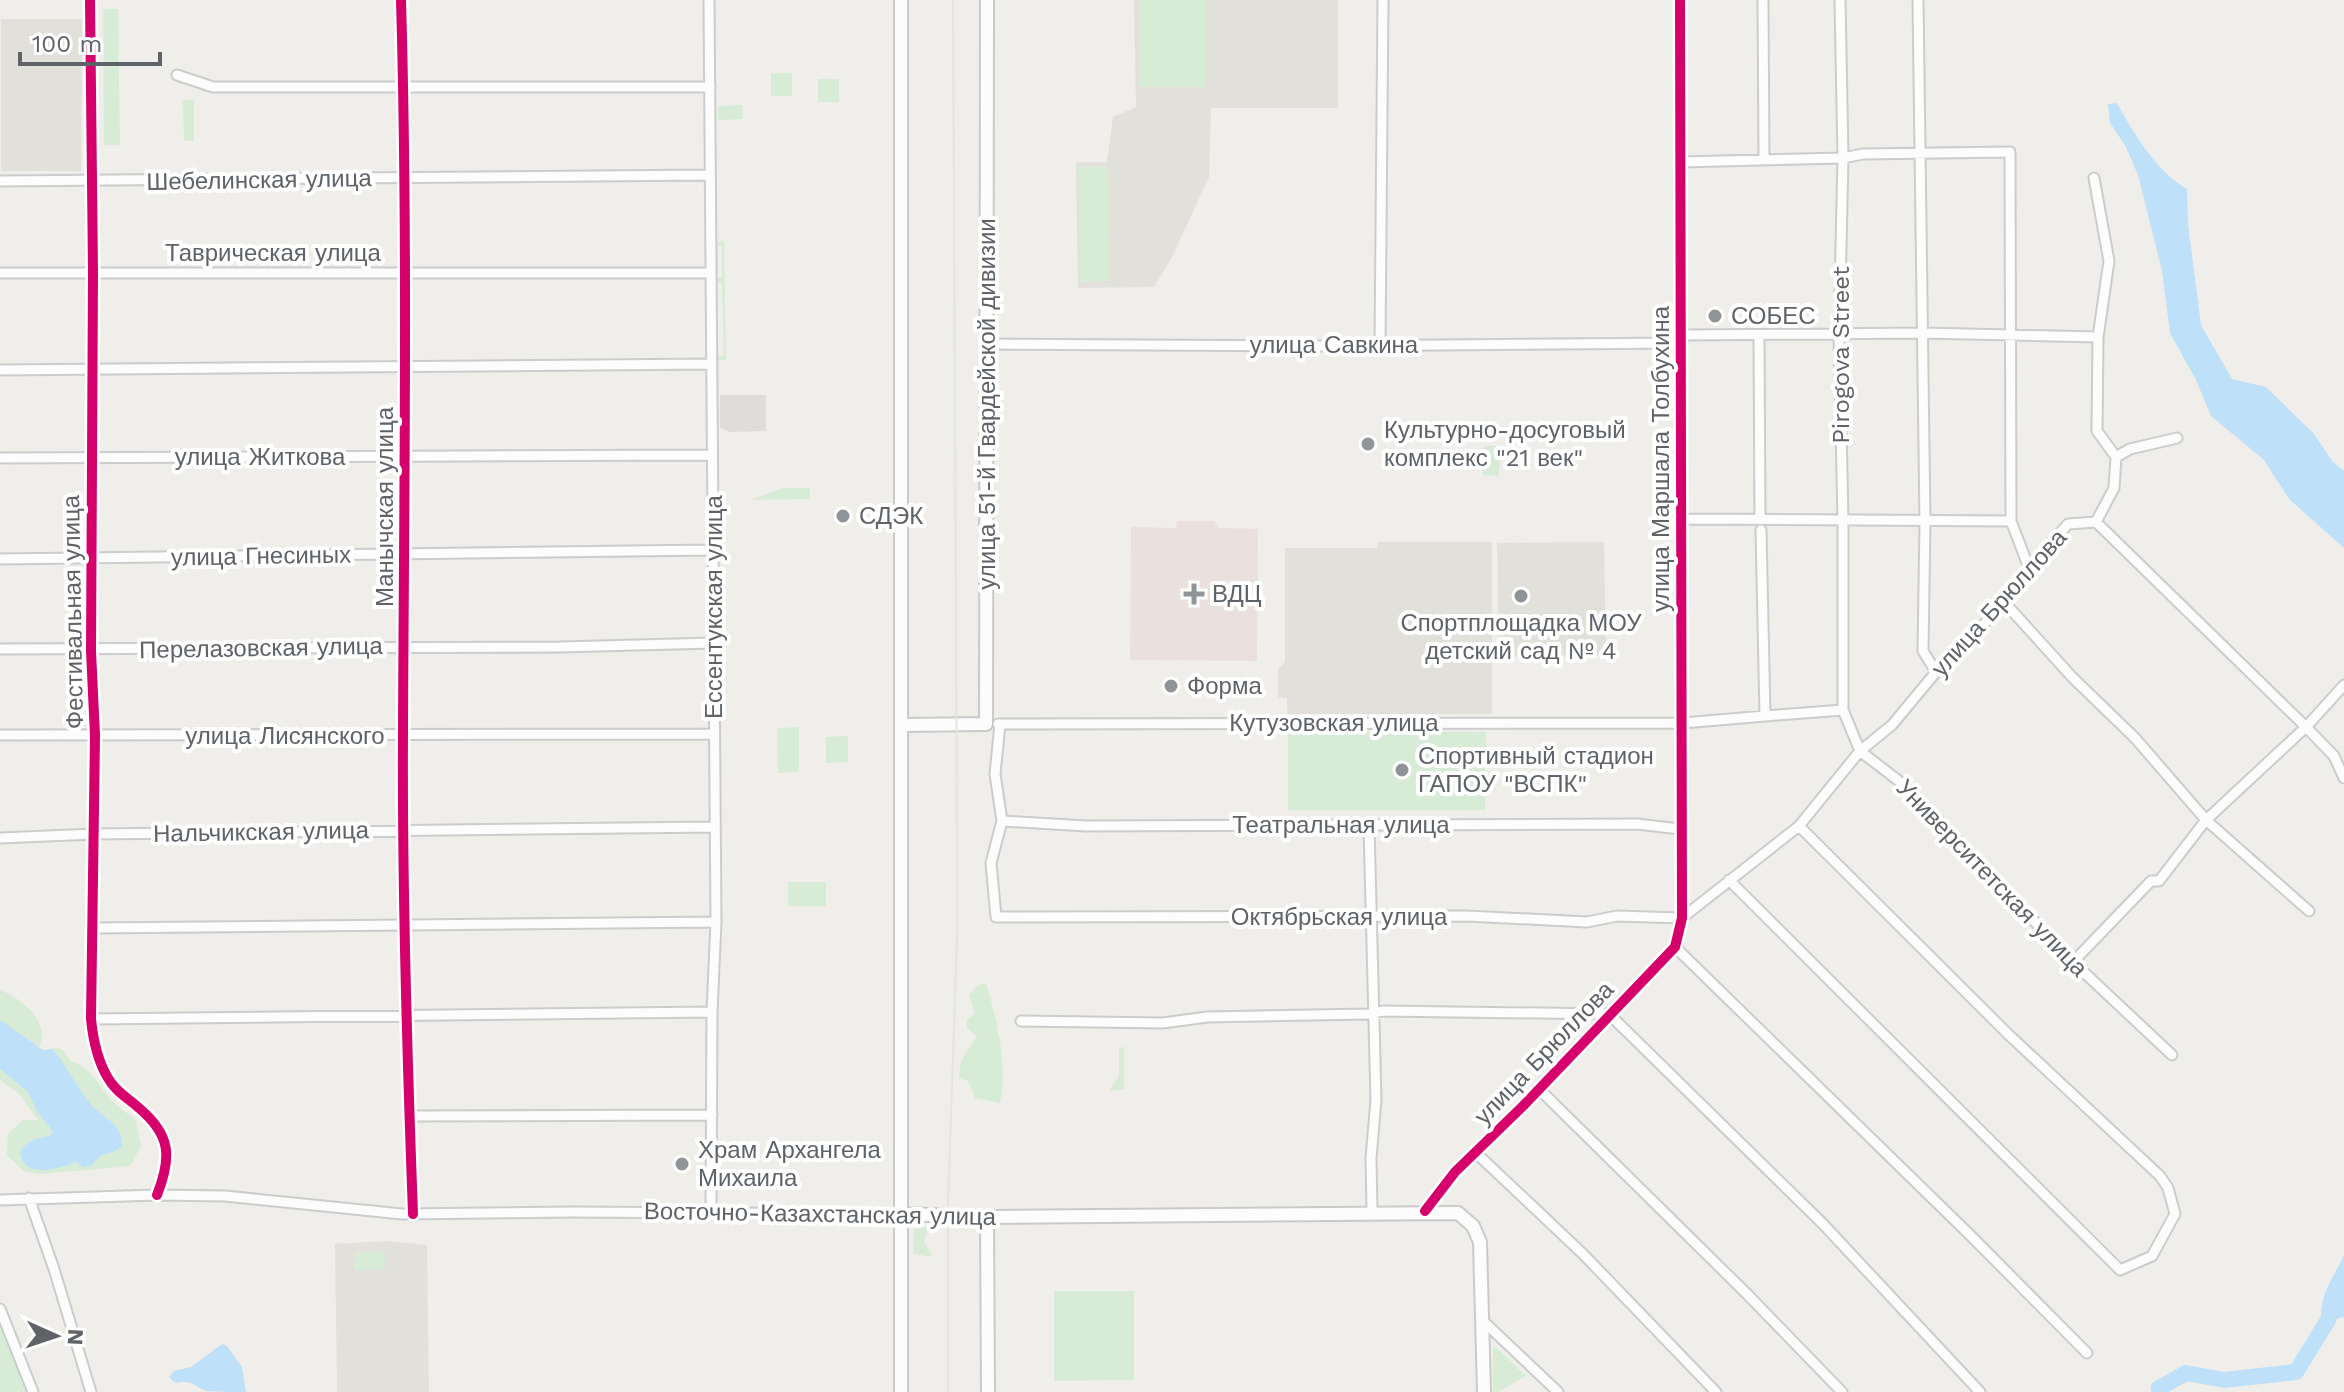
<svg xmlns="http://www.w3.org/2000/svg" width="2344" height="1392" viewBox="0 0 2344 1392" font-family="'Work Sans',sans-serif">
<rect width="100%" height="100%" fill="#efeeea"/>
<path fill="#dfddda" d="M720,395H766V431L730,432L720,428Z"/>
<path fill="#e2e0da" d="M1134,0H1338V108H1211L1209,177L1171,259L1154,287L1078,288L1076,162H1107L1113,117L1136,107Z
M1,19H82L81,171H1Z
M1378,542H1492V714H1287V698L1278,697V669L1285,662V548H1377Z
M1604,542L1606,655L1499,657L1497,543Z
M386,1241L427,1245L429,1392H337L335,1244Z"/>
<path fill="#eae0de" d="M1177,521H1214L1218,528L1258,529L1257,661L1130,660L1131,527L1176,528Z"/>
<path fill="#d8ebd6" d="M1139,0H1205V87H1139Z
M103,9H118L120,145H104Z
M771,73H792V96H771Z
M818,79H839V102H818Z
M183,100H194V141H184Z
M742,105L743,119L718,120V106Z
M1108,166L1109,281L1080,282L1078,167Z
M724,241L726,360H717V356H724L722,283L717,282V278H722V246H716V242Z
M1484,446H1500L1499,476L1483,475Z
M783,488H810V499L750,500Z
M799,727V772L778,773L777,728Z
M1288,731L1486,732L1485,810H1288Z
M848,736V762L826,763V737Z
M788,882H826V906H788Z
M986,983C997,1020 1008,1064 1000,1103L975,1098L968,1081L959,1078L961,1061L977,1036L967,1028V1019L975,1014L969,995L978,985Z
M0,990C22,999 51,1021 39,1048L44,1050L58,1048L64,1051L70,1061C90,1066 98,1084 111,1100C117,1107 128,1113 136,1120L141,1146L130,1166L40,1174L23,1171L7,1155L8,1134L23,1120H38L19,1094L0,1080Z
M1124,1047V1089L1109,1091L1119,1076V1048Z
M926,1227L928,1229L924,1242L932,1255L929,1257L913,1253L914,1229Z
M356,1252H385V1269L354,1270Z
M1054,1291H1134V1380L1054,1381Z
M0,1319L29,1392H0Z
M1493,1347L1498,1349L1526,1376L1498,1392H1493Z"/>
<path fill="#bfe0f9" d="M2117,103C2134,134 2156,171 2187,189L2188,224L2201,325L2232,379L2266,387L2314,434L2333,462L2344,471V548L2289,499L2264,460L2211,416L2196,380L2170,333L2162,271L2138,175L2125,145L2110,123L2108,104Z
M0,1020L43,1050L53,1049C66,1066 76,1085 89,1102C101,1118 123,1122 122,1146C110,1157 105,1148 91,1166L83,1167L76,1162C57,1169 24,1180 20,1152C27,1140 37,1138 50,1136L53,1131L38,1113L28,1092L0,1069Z
M2344,1255V1317L2328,1320L2321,1313C2322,1291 2335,1275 2344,1255Z
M222,1344L227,1346L242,1367L246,1392C234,1392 217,1392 206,1391C194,1386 190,1379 175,1383L169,1377L174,1371L191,1367Z"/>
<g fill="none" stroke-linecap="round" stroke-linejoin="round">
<path stroke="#bfe0f9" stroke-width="16" d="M2160,1392L2159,1388L2186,1373L2224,1380L2296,1372L2328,1320L2344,1279"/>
<g stroke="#cbcccc" stroke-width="13">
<path id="minor" d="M90,0L93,272L91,651L95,736L91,1019C93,1039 97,1060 108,1078C115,1091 128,1098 139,1108C171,1135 172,1157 157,1195
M401,0C408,244 404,488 403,732C402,893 407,1054 413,1214
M709,0L716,922L712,1012L711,1213
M1763,0L1764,160
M1840,0L1843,158L1839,334L1843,521V710
M1918,0L1925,522L1923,651L1936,672
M177,75L213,87H710
M1681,162L1843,158L1863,154L2010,152L2011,521L2029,568
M2094,178L2109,261L2098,337L2097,431L2116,457
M0,181L710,175
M0,273H711
M1682,335L1922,333L2098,337
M1759,335L1760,518
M987,344L1328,346L1682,343
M1380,346L1383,0
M0,370L712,364
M0,458L712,455
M1681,519L2011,521
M2096,522L2306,727L2334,756L2344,778
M1761,530L1765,716L1843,710L1860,751L1908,788L2073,962L2172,1055
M0,559L713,550
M2005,603L2072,677L2135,738L2206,820L2309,911
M0,649L560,647L714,643
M998,724L1683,723L1765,716
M1000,724L995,774L1002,821L991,863L996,917L1467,916L1587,922L1617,916L1682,918
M0,735L714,734
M1002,821L1086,826L1637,824L1680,829
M1369,826L1376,1100L1371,1158L1372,1211
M0,838L94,834L715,827
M1729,880L2120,1270L2152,1256L2175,1214L2168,1188L2160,1176L2009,1035L1799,826
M1682,918L1799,826L1860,751L1892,725L1936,672L2005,603L2029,568L2068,524L2096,522L2114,488L2116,457L2130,449L2177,438
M93,928L716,922
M1675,947L1971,1236L2087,1353
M2073,962L2151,881H2159L2206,820L2306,727L2344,685
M91,1019L712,1012
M1021,1021L1163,1023L1207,1017L1368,1014L1383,1011L1609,1014L1823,1224L1980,1392
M1539,1089L1747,1294L1842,1392
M410,1116L712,1115
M1475,1152L1583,1254L1716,1392
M29,1198L54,1269L91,1392
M0,1200L157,1195L225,1196L402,1214L571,1212L901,1214
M1425,1211L1455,1172L1523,1106L1675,947L1682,918L1680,0
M0,1309L33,1392
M1481,1319L1558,1392"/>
</g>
<g stroke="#cacacb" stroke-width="16">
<path id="secondary" d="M901,0V1392
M902,725L986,724L987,0
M901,1214L987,1217L1458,1213L1473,1226L1480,1242L1484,1392
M987,1217L988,1392"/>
</g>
<use href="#minor" stroke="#fdfcfc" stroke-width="9"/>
<use href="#secondary" stroke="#fdfcfc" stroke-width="12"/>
<path stroke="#e4e4e4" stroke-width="2" d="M948,1392V1204L957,937V840L953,0"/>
<g stroke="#fff" stroke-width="15">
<path id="cycleway" d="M90,0L93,272L91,651L95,736L91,1019C93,1039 97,1060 108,1078C115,1091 128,1098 139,1108C171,1135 172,1157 157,1195
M401,0C408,244 404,488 403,732C402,893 407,1054 413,1214
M1425,1211L1455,1172L1523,1106L1675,947L1682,918L1680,0"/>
</g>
<use href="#cycleway" stroke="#d6006c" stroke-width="10"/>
</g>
<g fill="#919496" stroke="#fff" stroke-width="3">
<circle cx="1715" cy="316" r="8"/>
<circle cx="1368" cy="444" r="8"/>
<circle cx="843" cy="516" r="8"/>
<path d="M1190 582h8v8h8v8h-8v8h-8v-8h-8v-8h8z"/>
<circle cx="1521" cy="596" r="8"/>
<circle cx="1171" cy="686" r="8"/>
<circle cx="1402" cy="770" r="8"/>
<circle cx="682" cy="1164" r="8"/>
</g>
<g text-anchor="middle" stroke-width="8" stroke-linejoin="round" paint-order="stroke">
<g font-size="24" fill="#5f6368" stroke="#fff">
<text transform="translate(259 180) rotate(-1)" y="8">Шебелинская улица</text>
<text x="273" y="261">Таврическая улица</text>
<text x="1334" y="353">улица Савкина</text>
<text transform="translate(1841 355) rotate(-90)" y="8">Pirogova Street</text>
<text transform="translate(987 404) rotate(-90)" y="8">улица 51-й Гвардейской дивизии</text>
<text x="260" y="465">улица Житкова</text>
<text transform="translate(1661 459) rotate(-90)" y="8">улица Маршала Толбухина</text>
<text transform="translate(385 507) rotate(-90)" y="8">Манычская улица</text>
<text transform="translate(261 556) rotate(-1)" y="8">улица Гнесиных</text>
<text transform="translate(1999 603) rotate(-48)" y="8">улица Брюллова</text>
<text transform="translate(714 607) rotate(-90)" y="8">Ессентукская улица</text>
<text transform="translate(73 612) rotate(-91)" y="8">Фестивальная улица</text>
<text transform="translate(261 648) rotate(-1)" y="8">Перелазовская улица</text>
<text x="1334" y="731">Кутузовская улица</text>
<text x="285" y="744">улица Лисянского</text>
<text x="1341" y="833">Театральная улица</text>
<text transform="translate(261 832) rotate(-1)" y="8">Нальчикская улица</text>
<text transform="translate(1992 878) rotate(46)" y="8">Университетская улица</text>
<text x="1339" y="925">Октябрьская улица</text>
<text transform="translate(1544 1053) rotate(-46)" y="8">улица Брюллова</text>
<text transform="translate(820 1214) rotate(1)" y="8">Восточно-Казахстанская улица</text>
</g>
<g font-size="24" fill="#5f6368" stroke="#fff" text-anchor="start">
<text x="1731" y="324">СОБЕС</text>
<text x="1384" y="438">Культурно-досуговый<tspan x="1384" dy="28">комплекс "21 век"</tspan></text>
<text x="859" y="524">СДЭК</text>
<text x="1212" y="602">ВДЦ</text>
<text x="1521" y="631" text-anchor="middle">Спортплощадка МОУ<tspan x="1521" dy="28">детский сад № 4</tspan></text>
<text x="1187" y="694">Форма</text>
<text x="1418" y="764">Спортивный стадион<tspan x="1418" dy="28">ГАПОУ "ВСПК"</tspan></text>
<text x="698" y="1158">Храм Архангела<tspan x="698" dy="28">Михаила</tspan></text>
</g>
</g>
<g transform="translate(56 1336) rotate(93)" stroke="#ffffff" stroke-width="6" paint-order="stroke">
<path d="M0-6L14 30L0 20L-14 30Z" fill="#5f6368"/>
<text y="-12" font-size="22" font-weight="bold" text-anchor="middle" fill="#5f6368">N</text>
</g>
<path d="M20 52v12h140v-12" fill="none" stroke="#5f6368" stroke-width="4"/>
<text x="32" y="52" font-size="24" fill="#5f6368" stroke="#ffffff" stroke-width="6" paint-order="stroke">100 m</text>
</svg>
